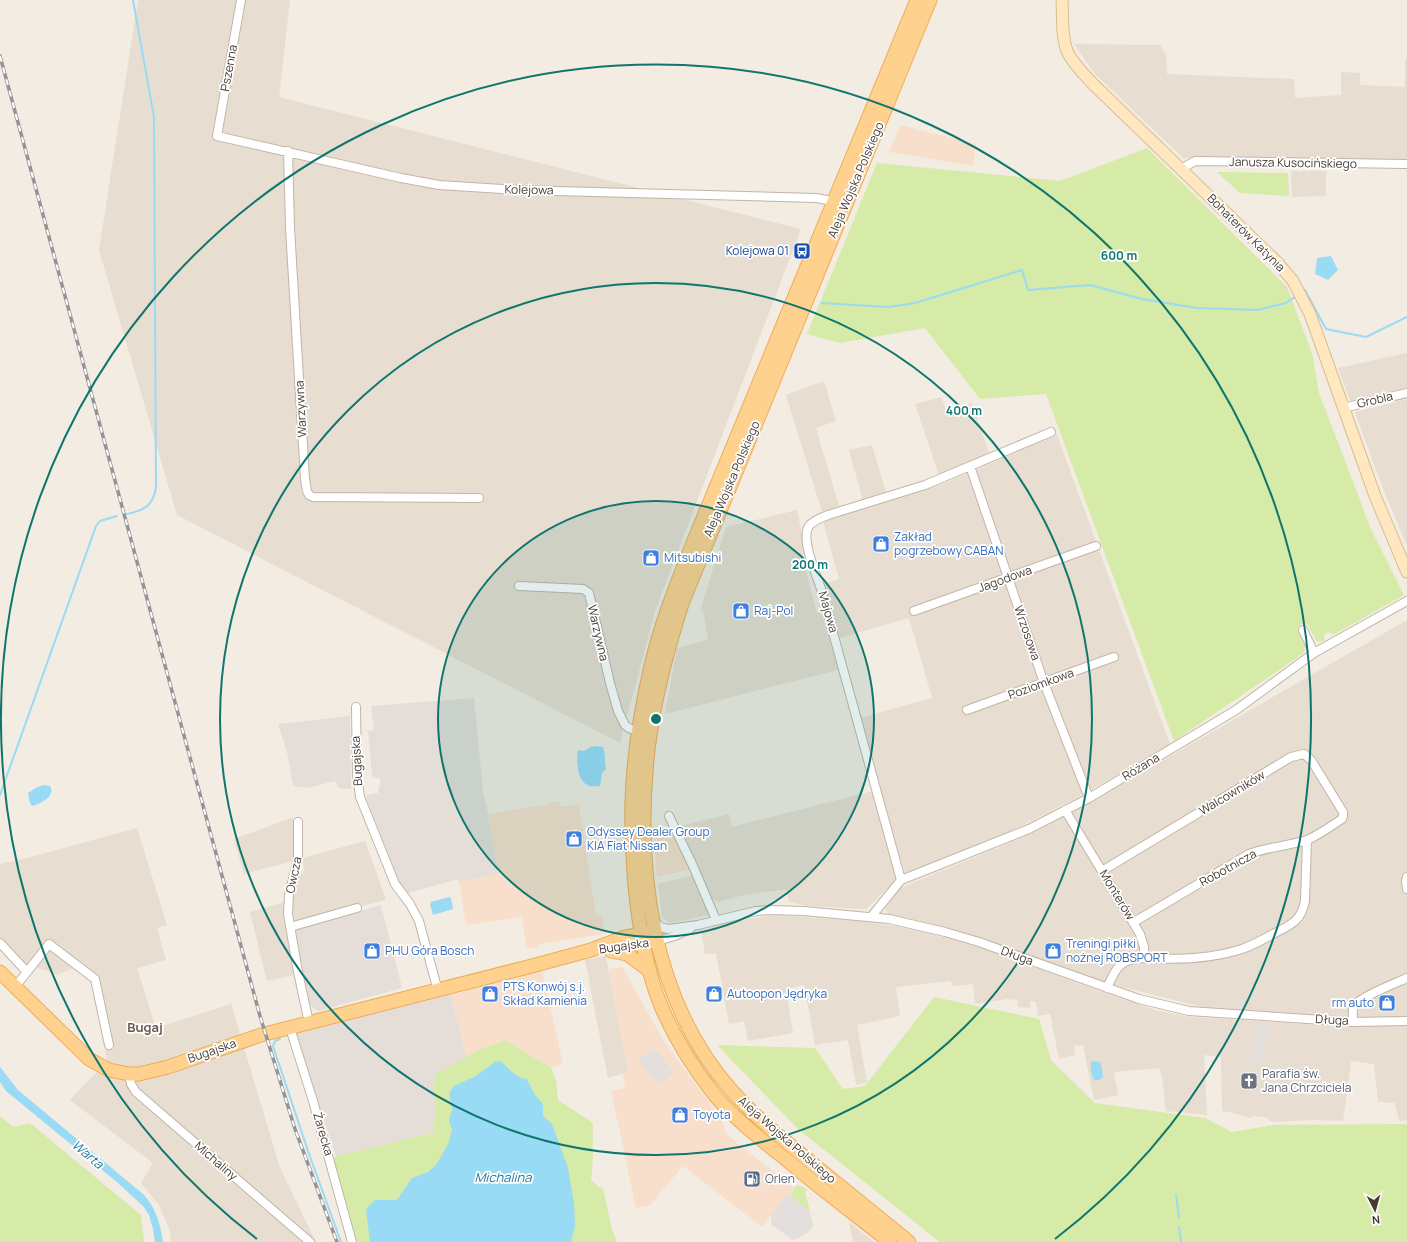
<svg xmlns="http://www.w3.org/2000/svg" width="1407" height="1242" viewBox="0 0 1407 1242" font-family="Manrope,sans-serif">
<rect width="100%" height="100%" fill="#f3ece2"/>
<path fill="#e7ddd0" d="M138,0H290L279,97L801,229L655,611L620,743L177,515L99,250Z
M1074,44L1160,45L1166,55L1167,74L1294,79L1295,98L1341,95V72L1360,73V85L1405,87V59H1407V159L1183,158L1094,73Z
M1291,171H1326V196L1292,197Z
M1407,353V390L1351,403L1338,368Z
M824,381L836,421L816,428L839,506L822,512L786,395Z
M941,397L947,412L972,403L989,453L939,475L915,404Z
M1407,399V546L1380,481L1355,412Z
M1057,435L1170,744L1078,797L1007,833L905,874L860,718L932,698L909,618L840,638L823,584L839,579L823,521L940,485Z
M872,445L886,493L863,501L849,450Z
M797,510L806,554L802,556L817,613L821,612L838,670L665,714L677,648L708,640L703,610L700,611L726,527Z
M1407,620V1016L1389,1018L1348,1017L1202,1007L1103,982L987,941L888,914L885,908L900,888L1033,833L1075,811Z
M873,791L896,880L866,909L808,906L789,902L787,889L744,895L718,902L710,898L676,827L729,814L732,827Z
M291,818L294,819L297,860L244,874L234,839Z
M137,828L167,925L157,928L166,960L137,968L156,1028L231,1004L280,1168L316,1242H171L170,1231L159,1205L141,1183L153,1163L70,1100L107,1061L94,986L75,967L58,975L20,961L0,942V864L27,858Z
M365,841L386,900L293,923L290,905L298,876L304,872L303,858Z
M694,875L709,915L669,923L662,917L658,884Z
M285,902L294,975L267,981L250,912Z
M777,915L860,921L899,927L932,934L979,947L1108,994L1155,1010L1190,1017L1336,1026L1407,1025V1120L1399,1121L1395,1103L1378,1102L1374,1064L1351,1061L1343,1121L1313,1120L1272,1122L1269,1120V1118L1253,1116L1251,1118L1230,1112L1222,1111L1221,1057L1204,1055L1207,1115L1166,1111L1162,1076L1159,1068L1114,1072L1118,1095L1094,1100L1083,1045L1074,1046L1075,1055L1059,1059L1050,1014L1038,1016L1036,1002L1030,1001V1008L1018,1007V1000L1007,999L975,1004L973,984L952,986L951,981L896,987L900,1016L857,1025L867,1082L856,1085L848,1040L815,1045L804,985L786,989L793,1033L748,1041L744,1021L729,1024L716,953L705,954L701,932L739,920Z
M606,956L628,1072L608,1078L585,960Z
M849,1222L874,1242H853Z"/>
<path fill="#f7dfcb" d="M901,125L976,144L973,166L889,152Z
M559,801L560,807L579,804L596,916H602L605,934L539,944V947L527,949L522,917L466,925L459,882L498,874L488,814L551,804V802Z
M653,826L672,828L691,869L657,877Z
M622,967L665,1043L721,1119L726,1134L794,1188L792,1190L793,1198L810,1212L813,1226L806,1234L793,1240L771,1224V1215L762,1227L683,1166L650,1205L636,1208L611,1091L625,1088L623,1074L628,1072L609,969Z
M542,970L563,1064L551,1068L505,1040L483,1048L467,1058L450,994L454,995L467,990Z"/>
<path fill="#e4ddd8" d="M474,698L483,792L488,814L498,874L459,882L458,879L408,893L402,889L366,797L367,795L378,793L381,779L373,777L372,774L368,731L374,730L371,706Z
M350,716L351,789L339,788L335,781L307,788L293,786L287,752L278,724Z
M381,905L402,988L318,1011L308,1004L295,929L297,928Z
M450,994L467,1058L435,1075L434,1084L435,1116L433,1133L336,1156L296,1036L297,1033Z"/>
<path fill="#d5eba7" d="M1147,148L1287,287L1312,353L1319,393L1371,529L1404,595L1335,634L1328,632L1324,635L1325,641L1317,642L1307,624H1301L1297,628L1305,646L1304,653L1174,741L1046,394L980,399L925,328L840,343L807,334L877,163L1060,181Z
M1217,172L1288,173L1289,196L1240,193Z
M934,997L1039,1019L1051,1060L1095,1103L1205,1118L1232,1132L1274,1125L1407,1124V1242H940L799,1130L717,1045L815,1048L843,1089L865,1086Z
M505,1040L551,1068L556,1080L558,1100L593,1123C592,1142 594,1161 591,1180L599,1187L603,1188L612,1230L617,1242H356L347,1204L342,1205L330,1163L336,1156L433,1133L435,1116L434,1084L435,1075L483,1048Z
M0,1116L13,1127L30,1123L141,1215L144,1242H0Z
M798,1185L807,1189L805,1191L810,1212L793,1198C790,1192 793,1189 798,1185Z"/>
<path fill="#e3dfdc" d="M1258,1025L1269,1026L1262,1063L1250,1061Z
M653,1048L675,1072L661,1085L638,1061Z
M788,1194L810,1212L813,1226L806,1234L793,1240L771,1224V1215Z"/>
<path fill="#99dbf5" d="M1331,256L1338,270L1328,280L1315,274L1317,258Z
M596,746L603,747C606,754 604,762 606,769L602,773L600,786C597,786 593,787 590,786C577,783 576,761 578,750L584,751L591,747Z
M44,785L50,786C56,796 41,804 32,806L30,803L28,793L37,787Z
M449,897L451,898L453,909L433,915L430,905L431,902Z
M496,1061L502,1062C510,1070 515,1077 527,1079L535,1095L543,1104V1116L552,1124L568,1168L574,1203L575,1226L571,1242H370L366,1209L375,1200H397L412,1178L428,1172L437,1164L449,1142L452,1129L449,1121L452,1109L449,1093L454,1086L476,1076Z
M1094,1061L1100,1062L1102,1068L1103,1077L1099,1080H1094C1091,1074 1090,1068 1091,1062Z
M0,1067L18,1090L143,1194C156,1208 160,1223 163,1242H155L153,1229L149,1215L143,1206L118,1183L6,1091L0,1082Z"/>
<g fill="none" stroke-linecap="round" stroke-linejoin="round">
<path stroke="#99dbf5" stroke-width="2" d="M1303,291L1305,290L1326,329L1366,337L1407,317
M822,303L888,307L915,303L1022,270L1028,290L1090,285L1142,299L1197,308L1257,310L1286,303L1296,296
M127,514C145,510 153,506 156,487L154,117L133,0
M0,795L96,526L100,521L117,516
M280,1039L275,1041L273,1046L308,1151L341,1242
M1176,1195L1179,1217
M1179,1227L1181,1242"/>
<g stroke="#c2b5a7" stroke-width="10">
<path id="street" d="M241,0L217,136L401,178L439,185L518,190L816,198L838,202
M288,151L290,228L305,479L307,491L309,495L313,497L479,498
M1181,169L1195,161L1407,164
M1343,408L1407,393
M970,466L1044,683L1089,798
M519,586L583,589L589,593L610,683L618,711L625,725L629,728L639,732
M914,611L1096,546
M1303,630L1314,653
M356,707L357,774L360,797L395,884L410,904L419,921L438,991
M967,710L1114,657
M1065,810L1140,934L1144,947V958C1119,959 1116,968 1107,988
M669,816L693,866L716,920
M298,822V860L289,894L288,914L298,972L309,1023
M1102,871L1291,757L1304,754L1311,760L1343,812V816L1342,819C1331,826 1319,835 1307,840C1288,846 1267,847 1249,854L1134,922
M1407,877L1406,881L1407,889
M901,880L821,589C817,575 800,539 809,526C814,520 821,518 828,515L925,485L1051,432
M871,917L901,880L1029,829L1089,798L1236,710L1314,653L1407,601
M653,921L660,927L668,929L698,925L756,911L771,910L804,911L889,919L945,932L979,942L1139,999L1189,1011L1353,1022L1407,1021
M290,927L357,908
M657,941L675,936L690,929
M0,943L27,972L15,987
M1144,958C1176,960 1211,959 1242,949C1253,945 1264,939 1275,933C1292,924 1301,921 1305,901L1307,840
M27,972L49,944L95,979L109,1045
M1353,1022C1353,1017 1352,1010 1354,1006C1360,997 1396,983 1407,978
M290,1028L313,1101L352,1242
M129,1074L131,1084L136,1092L310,1242"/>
</g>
<g stroke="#dabd90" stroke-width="13">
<path id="secondary" d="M1062,0C1063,15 1061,39 1068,53C1074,65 1084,74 1093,84L1278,263L1293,281L1310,314L1375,496L1407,572"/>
</g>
<g stroke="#ecad57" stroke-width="15">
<path id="primary" d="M609,948L651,942
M611,951L627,954L650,971
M0,972L89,1059L109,1070L129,1074H139L168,1067L261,1035L528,967L591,950L625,937L650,932
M890,1242C856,1215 821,1189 788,1161C762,1140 734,1119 713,1093C692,1066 674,1037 661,1006C646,969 639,927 635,887C633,859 631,831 632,802C633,757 641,710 651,666C661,623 677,583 693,543L917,0
M909,1242C877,1216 845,1190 813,1164C785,1141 756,1118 732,1091C651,1000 635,867 648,750C654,699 667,650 683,601L930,0"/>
</g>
<use href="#street" stroke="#fff" stroke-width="8"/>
<use href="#secondary" stroke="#ffe8c0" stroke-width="11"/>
<use href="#primary" stroke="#ffd18f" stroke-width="13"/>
<g stroke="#949494" stroke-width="3.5">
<path id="rail" d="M0,56L260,1016L295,1129L337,1242"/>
</g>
<use href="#rail" stroke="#fff" stroke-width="2" stroke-dasharray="6" stroke-linecap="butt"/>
</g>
<circle cx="656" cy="719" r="218" fill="#0f766e" fill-opacity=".12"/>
<g fill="none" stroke="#0f766e" stroke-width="2">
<circle cx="656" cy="719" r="218"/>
<circle cx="656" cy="719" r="436"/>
<path d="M257 1239A655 655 0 1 1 1055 1239"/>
</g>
<defs>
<g id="bus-square" transform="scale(0.9)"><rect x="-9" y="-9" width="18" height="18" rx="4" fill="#1a4fb4" stroke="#fff"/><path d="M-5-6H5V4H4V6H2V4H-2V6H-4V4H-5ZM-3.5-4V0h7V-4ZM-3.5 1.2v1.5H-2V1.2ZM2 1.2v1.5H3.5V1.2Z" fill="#fff"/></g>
<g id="shop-square" transform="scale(0.9)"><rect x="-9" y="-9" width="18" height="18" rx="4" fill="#3f7fe0" stroke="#fff"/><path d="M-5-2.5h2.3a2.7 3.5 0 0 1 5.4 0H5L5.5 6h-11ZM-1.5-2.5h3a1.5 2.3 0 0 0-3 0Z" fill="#fff"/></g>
<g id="church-square" transform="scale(0.9)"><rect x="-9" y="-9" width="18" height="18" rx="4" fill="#6b7280" stroke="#fff"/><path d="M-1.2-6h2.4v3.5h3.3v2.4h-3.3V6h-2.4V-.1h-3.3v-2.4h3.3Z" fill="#fff"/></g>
<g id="fuel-square" transform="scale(0.9)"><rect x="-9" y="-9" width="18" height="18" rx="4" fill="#5c6f8a" stroke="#fff"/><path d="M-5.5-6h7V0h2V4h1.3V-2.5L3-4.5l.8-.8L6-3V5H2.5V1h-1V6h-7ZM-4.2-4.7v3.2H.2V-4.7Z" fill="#fff"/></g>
</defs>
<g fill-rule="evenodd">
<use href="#bus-square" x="802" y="251"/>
<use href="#shop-square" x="881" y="544"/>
<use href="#shop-square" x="651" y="558"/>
<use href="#shop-square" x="741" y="611"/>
<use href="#shop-square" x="574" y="839"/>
<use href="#shop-square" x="372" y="951"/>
<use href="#shop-square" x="1053" y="951"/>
<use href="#shop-square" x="490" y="994"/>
<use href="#shop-square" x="714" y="994"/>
<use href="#shop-square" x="1387" y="1003"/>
<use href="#church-square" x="1249" y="1081"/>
<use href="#shop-square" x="680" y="1115"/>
<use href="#fuel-square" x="752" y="1179"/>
</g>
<g text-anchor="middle" stroke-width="3.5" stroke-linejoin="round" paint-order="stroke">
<g font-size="12" fill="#453b32" stroke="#fff">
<text transform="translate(229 68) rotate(-80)" y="4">Pszenna</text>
<text transform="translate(1293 163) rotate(1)" y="4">Janusza Kusocińskiego</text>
<text transform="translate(856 180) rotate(-67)" y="4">Aleja Wojska Polskiego</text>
<text transform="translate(529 190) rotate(1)" y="4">Kolejowa</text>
<text transform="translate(1246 233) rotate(45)" y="4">Bohaterów Katynia</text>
<text transform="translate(1375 400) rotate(-13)" y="4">Grobla</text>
<text transform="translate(301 409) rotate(-93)" y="4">Warzywna</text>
<text transform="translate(732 479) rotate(-67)" y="4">Aleja Wojska Polskiego</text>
<text transform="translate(1005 579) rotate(-20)" y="4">Jagodowa</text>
<text transform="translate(828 612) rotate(74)" y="4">Majowa</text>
<text transform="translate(598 633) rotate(77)" y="4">Warzywna</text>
<text transform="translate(1027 633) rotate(71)" y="4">Wrzosowa</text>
<text transform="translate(1041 684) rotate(-20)" y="4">Poziomkowa</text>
<text transform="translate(357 761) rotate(-93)" y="4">Bugajska</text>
<text transform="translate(1141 767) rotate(-31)" y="4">Różana</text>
<text transform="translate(1232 793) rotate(-31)" y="4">Walcowników</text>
<text transform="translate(1228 868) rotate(-29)" y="4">Robotnicza</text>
<text transform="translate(294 875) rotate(-78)" y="4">Owcza</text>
<text transform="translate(1117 895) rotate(59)" y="4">Monterów</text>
<text transform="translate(624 946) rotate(-8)" y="4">Bugajska</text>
<text transform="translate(1017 956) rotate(20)" y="4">Długa</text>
<text transform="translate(1332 1020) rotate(3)" y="4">Długa</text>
<text transform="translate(212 1051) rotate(-19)" y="4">Bugajska</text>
<text transform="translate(323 1134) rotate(74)" y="4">Żarecka</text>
<text transform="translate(787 1140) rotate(41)" y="4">Aleja Wojska Polskiego</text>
<text transform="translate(216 1161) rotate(41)" y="4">Michaliny</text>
</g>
<g font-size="12" fill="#164399" stroke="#fff" text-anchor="end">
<text x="789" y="255">Kolejowa 01</text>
</g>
<g font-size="12" fill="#366cbe" stroke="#fff" text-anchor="start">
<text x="894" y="541">Zakład<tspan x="894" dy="14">pogrzebowy CABAN</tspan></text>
<text x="664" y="562">Mitsubishi</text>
<text x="754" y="615">Raj-Pol</text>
<text x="587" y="836">Odyssey Dealer Group<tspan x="587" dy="14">KIA Fiat Nissan</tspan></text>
<text x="1066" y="948">Treningi piłki<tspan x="1066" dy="14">nożnej ROBSPORT</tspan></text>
<text x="385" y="955">PHU Góra Bosch</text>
<text x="503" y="991">PTS Konwój s.j.<tspan x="503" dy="14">Skład Kamienia</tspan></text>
<text x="727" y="998">Autoopon Jędryka</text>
<text x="1374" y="1007" text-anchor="end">rm auto</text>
<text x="693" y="1119">Toyota</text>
</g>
<g font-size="12" fill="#5b616d" stroke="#fff" text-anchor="start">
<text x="1262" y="1078">Parafia św.<tspan x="1262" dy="14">Jana Chrzciciela</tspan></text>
</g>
<g font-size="12" fill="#4e5e75" stroke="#fff" text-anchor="start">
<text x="765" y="1183">Orlen</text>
</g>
<g font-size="13" font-weight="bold" fill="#685849" stroke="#fff">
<text x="145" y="1032">Bugaj</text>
</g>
<g font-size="13" font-style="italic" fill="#217a9f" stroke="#fff">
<text transform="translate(88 1154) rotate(40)" y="5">Warta</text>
<text x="503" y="1182">Michalina</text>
</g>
</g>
<circle cx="656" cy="719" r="6" fill="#0f766e" stroke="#fff" stroke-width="2"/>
<g font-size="12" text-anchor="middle" font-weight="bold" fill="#0f766e" stroke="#fff" stroke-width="3.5" stroke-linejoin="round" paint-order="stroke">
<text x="1119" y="260">600 m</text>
<text x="964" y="415">400 m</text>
<text x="810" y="569">200 m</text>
</g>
<g transform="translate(1375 1210) rotate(174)" stroke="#ffffff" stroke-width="3" paint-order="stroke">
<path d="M0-3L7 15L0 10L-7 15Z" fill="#453b32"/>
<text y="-6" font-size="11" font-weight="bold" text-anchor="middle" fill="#453b32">N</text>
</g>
</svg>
